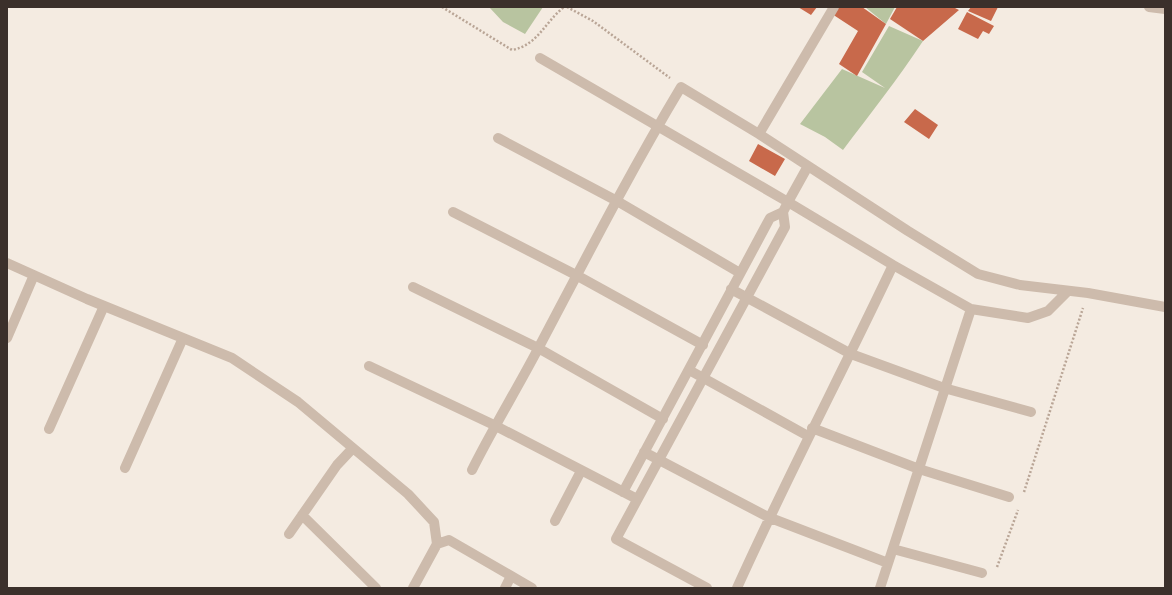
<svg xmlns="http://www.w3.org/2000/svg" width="1172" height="595" viewBox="0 0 1172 595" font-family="Jost,sans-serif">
<rect width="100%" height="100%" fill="#f4ebe1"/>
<path fill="#b8c4a0" d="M489,7H543L525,34L503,22Z
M865,7H895L886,24Z
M889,26L923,41C898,79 870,114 843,150L825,137L800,124L842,69L885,88L862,72Z"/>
<path fill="#c8694b" d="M798,7H817L811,15Z
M837,7H862L886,24L857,76L839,64L858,31L832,14Z
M897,7H953L959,10L923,41L890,19Z
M971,7H998L991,21L968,11Z
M967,12L994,26L989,34L983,31L978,39L958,29Z
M915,109L938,125L929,139L904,122Z
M758,144L785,159L775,176L749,161Z"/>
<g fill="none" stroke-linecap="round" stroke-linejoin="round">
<path stroke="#b9a596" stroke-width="2.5" stroke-dasharray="2 2" stroke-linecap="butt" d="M442,7L512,50C538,45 544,23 564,7
M567,7L593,21L670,78
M1024,492L1083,308
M997,567L1018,510"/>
<path stroke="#cdbbac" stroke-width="10" d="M1149,7L1165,9
M540,58L788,202L783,212L785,227L616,539L707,588
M759,134L834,7
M498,138L617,201L740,273
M808,166L788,202L893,265L971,309L1028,318L1048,311L1068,291
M453,212L576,275L703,345
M7,263L87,299L232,358L298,402L353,448
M413,287L538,348L663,419
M731,289L851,354L944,388L1031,412
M7,338L34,275
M369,366L494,425L637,499
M689,370L808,436
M812,428L919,469L1009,497
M49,429L104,306
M644,452L768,517L888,563
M125,468L183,338
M472,470C493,428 517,389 539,347C585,260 630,172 681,87L759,134L908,231L978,274L1020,285L1088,293L1165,307
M623,492L770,218L783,212
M302,515L376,588
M555,521L581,471
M289,534L337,465L353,448L408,494L434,522L437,544L413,588
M437,544L449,540L532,588
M893,549L982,573
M505,588L511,576
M737,588C786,479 842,373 893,265
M880,588L971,309"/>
</g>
<rect width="1172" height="595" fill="none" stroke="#3b302b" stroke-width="16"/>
</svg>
